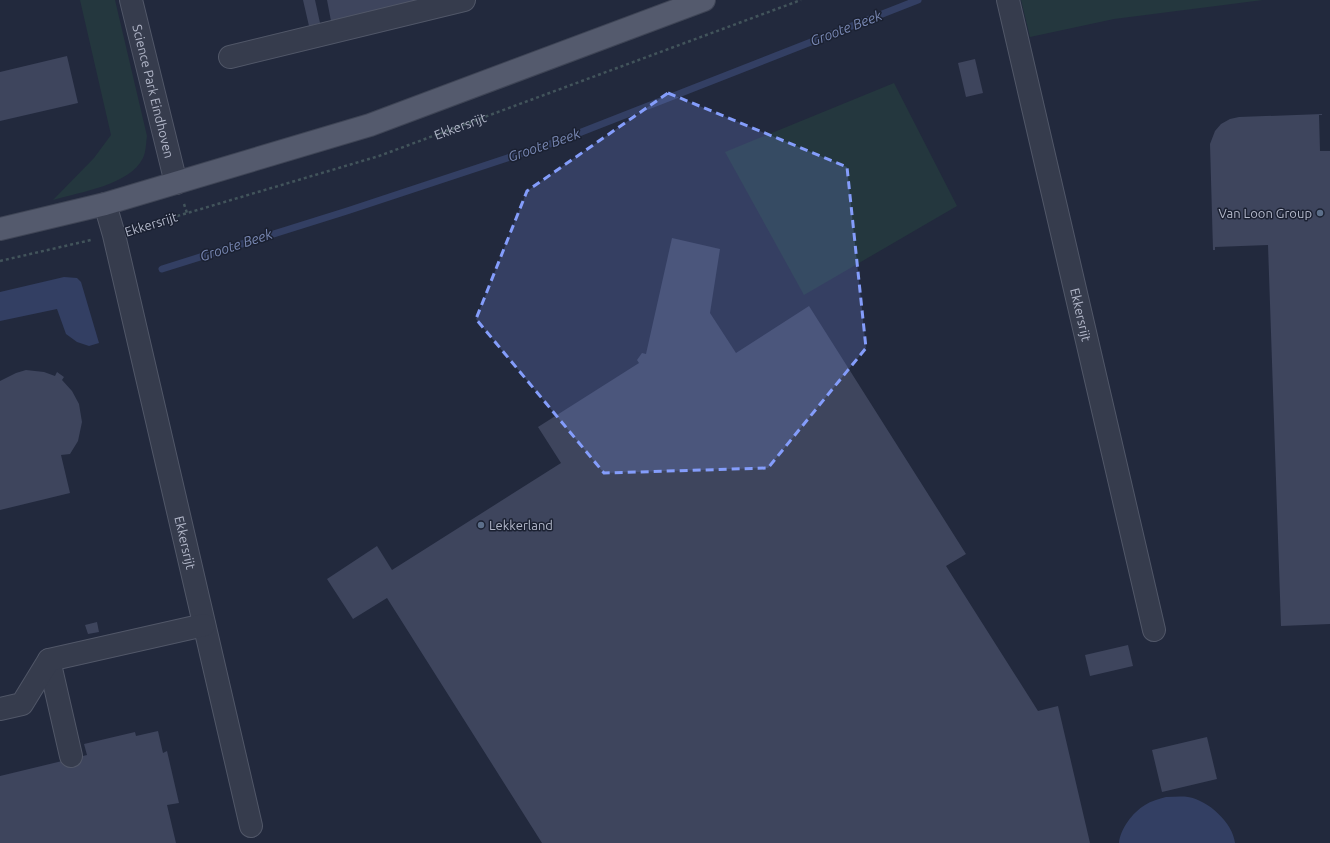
<svg xmlns="http://www.w3.org/2000/svg" width="1330" height="843" viewBox="0 0 1330 843" font-family="Ubuntu,sans-serif">
<rect width="100%" height="100%" fill="#22293d"/>
<path fill="#24373e" d="M80,0H115L147,136C146,143 146,152 143,158C130,185 80,192 53,200L94,158L111,135Z
M1021,0H1263L1114,19L1030,37Z
M894,83L957,206L804,295L725,152Z"/>
<path fill="#333f63" d="M64,277L77,278L81,282L99,343L89,346L77,342L66,334L57,309L0,321V292Z
M1166,797C1173,797 1181,796 1188,797C1208,800 1233,823 1235,843H1119C1120,829 1133,812 1145,805C1151,801 1159,799 1166,797Z"/>
<g fill="none" stroke-linecap="round" stroke-linejoin="round">
<path stroke="#333f63" stroke-width="7" d="M162,269L347,211L556,142L918,0"/>
</g>
<path fill="#3e455d" d="M303,0H315L320,23L309,26Z
M327,0H416V1L331,21Z
M67,56L78,103L0,121V72Z
M975,59L983,93L966,97L958,63Z
M1322,114V115H1319L1320,151H1330V624L1281,626L1268,245L1215,247V250H1213L1210,144L1215,131L1221,124L1230,119L1239,117Z
M672,238L720,249L710,313L736,353L809,306L966,554L946,566L1038,711L1058,706L1090,843H542L387,598L353,619L327,579L377,546L392,570L561,463L538,427L639,363L637,360L642,353L646,354Z
M26,370L44,372L55,376L57,372L64,377L62,380L72,391L79,404L82,422L78,441L70,454L61,455L70,493L0,510V381L16,373Z
M97,622L99,632L88,634L85,625Z
M1128,645L1133,666L1090,676L1085,655Z
M158,731L163,753L167,751L179,803L167,805L176,843H0V776L87,755L84,744L135,732L136,736Z
M1207,737L1217,779L1162,792L1152,750Z"/>
<g fill="none" stroke-linecap="round" stroke-linejoin="round">
<g stroke="#515768" stroke-width="24">
<g id="minor">
<path id="s2" d="M131,0L176,183"/>
<path id="s3" d="M1008,0L1154,630"/>
<path d="M230,57L464,0"/>
<path id="s4" d="M105,204L114,235L251,826"/>
<path d="M49,660L71,756"/>
<path d="M0,709L22,704L49,660L204,625"/>
</g>
</g>
<g stroke="#3f4556" stroke-width="24">
<path id="major" d="M0,229L105,204L370,125L704,0"/>
</g>
<g stroke="#42545b" stroke-width="2.5" stroke-dasharray="3 3" stroke-linecap="butt">
<path d="M184,204L187,213"/>
<path id="s1" d="M137,228L379,156L801,0"/>
<path d="M0,261L91,240"/>
</g>
<use href="#minor" stroke="#363c4d" stroke-width="22"/>
<use href="#major" stroke="#545a6d" stroke-width="22"/>
</g>
<path fill="#849dfb" fill-opacity="0.2" stroke="#849dfb" stroke-width="3" stroke-dasharray="8 5" stroke-linejoin="round" d="M668,93L847,167L866,348L768,468L604,473L476,319L527,191Z"/>
<g fill="#5c6f8a" stroke="#1b2132" stroke-width="1.5">
<circle cx="1320" cy="213" r="4"/>
<circle cx="481" cy="525" r="4"/>
</g>
<g text-anchor="middle" stroke-width="3" stroke-linejoin="round" paint-order="stroke">
<g font-size="13" fill="#b2b7c9" stroke="#1b2132">
<text dy="5" stroke="none"><textPath href="#s2" startOffset="94">Science Park Eindhoven</textPath></text>
<text dy="5" stroke="none"><textPath href="#s1" startOffset="339">Ekkersrijt</textPath></text>
<text transform="translate(151 224) rotate(-17)" y="5">Ekkersrijt</text>
<text dy="5" stroke="none"><textPath href="#s3" startOffset="323">Ekkersrijt</textPath></text>
<text dy="5" stroke="none"><textPath href="#s4" startOffset="348">Ekkersrijt</textPath></text>
</g>
<g font-size="13" fill="#b2b7c9" stroke="#1b2132" text-anchor="end">
<text x="1312" y="218">Van Loon Group</text>
<text x="489" y="530" text-anchor="start">Lekkerland</text>
</g>
<g font-size="14" font-style="italic" fill="#7887b2" stroke="#1b2132">
<text transform="translate(846 28) rotate(-21)" y="5">Groote Beek</text>
<text transform="translate(544 145) rotate(-19)" y="5">Groote Beek</text>
<text transform="translate(236 245) rotate(-18)" y="5">Groote Beek</text>
</g>
</g>
</svg>
